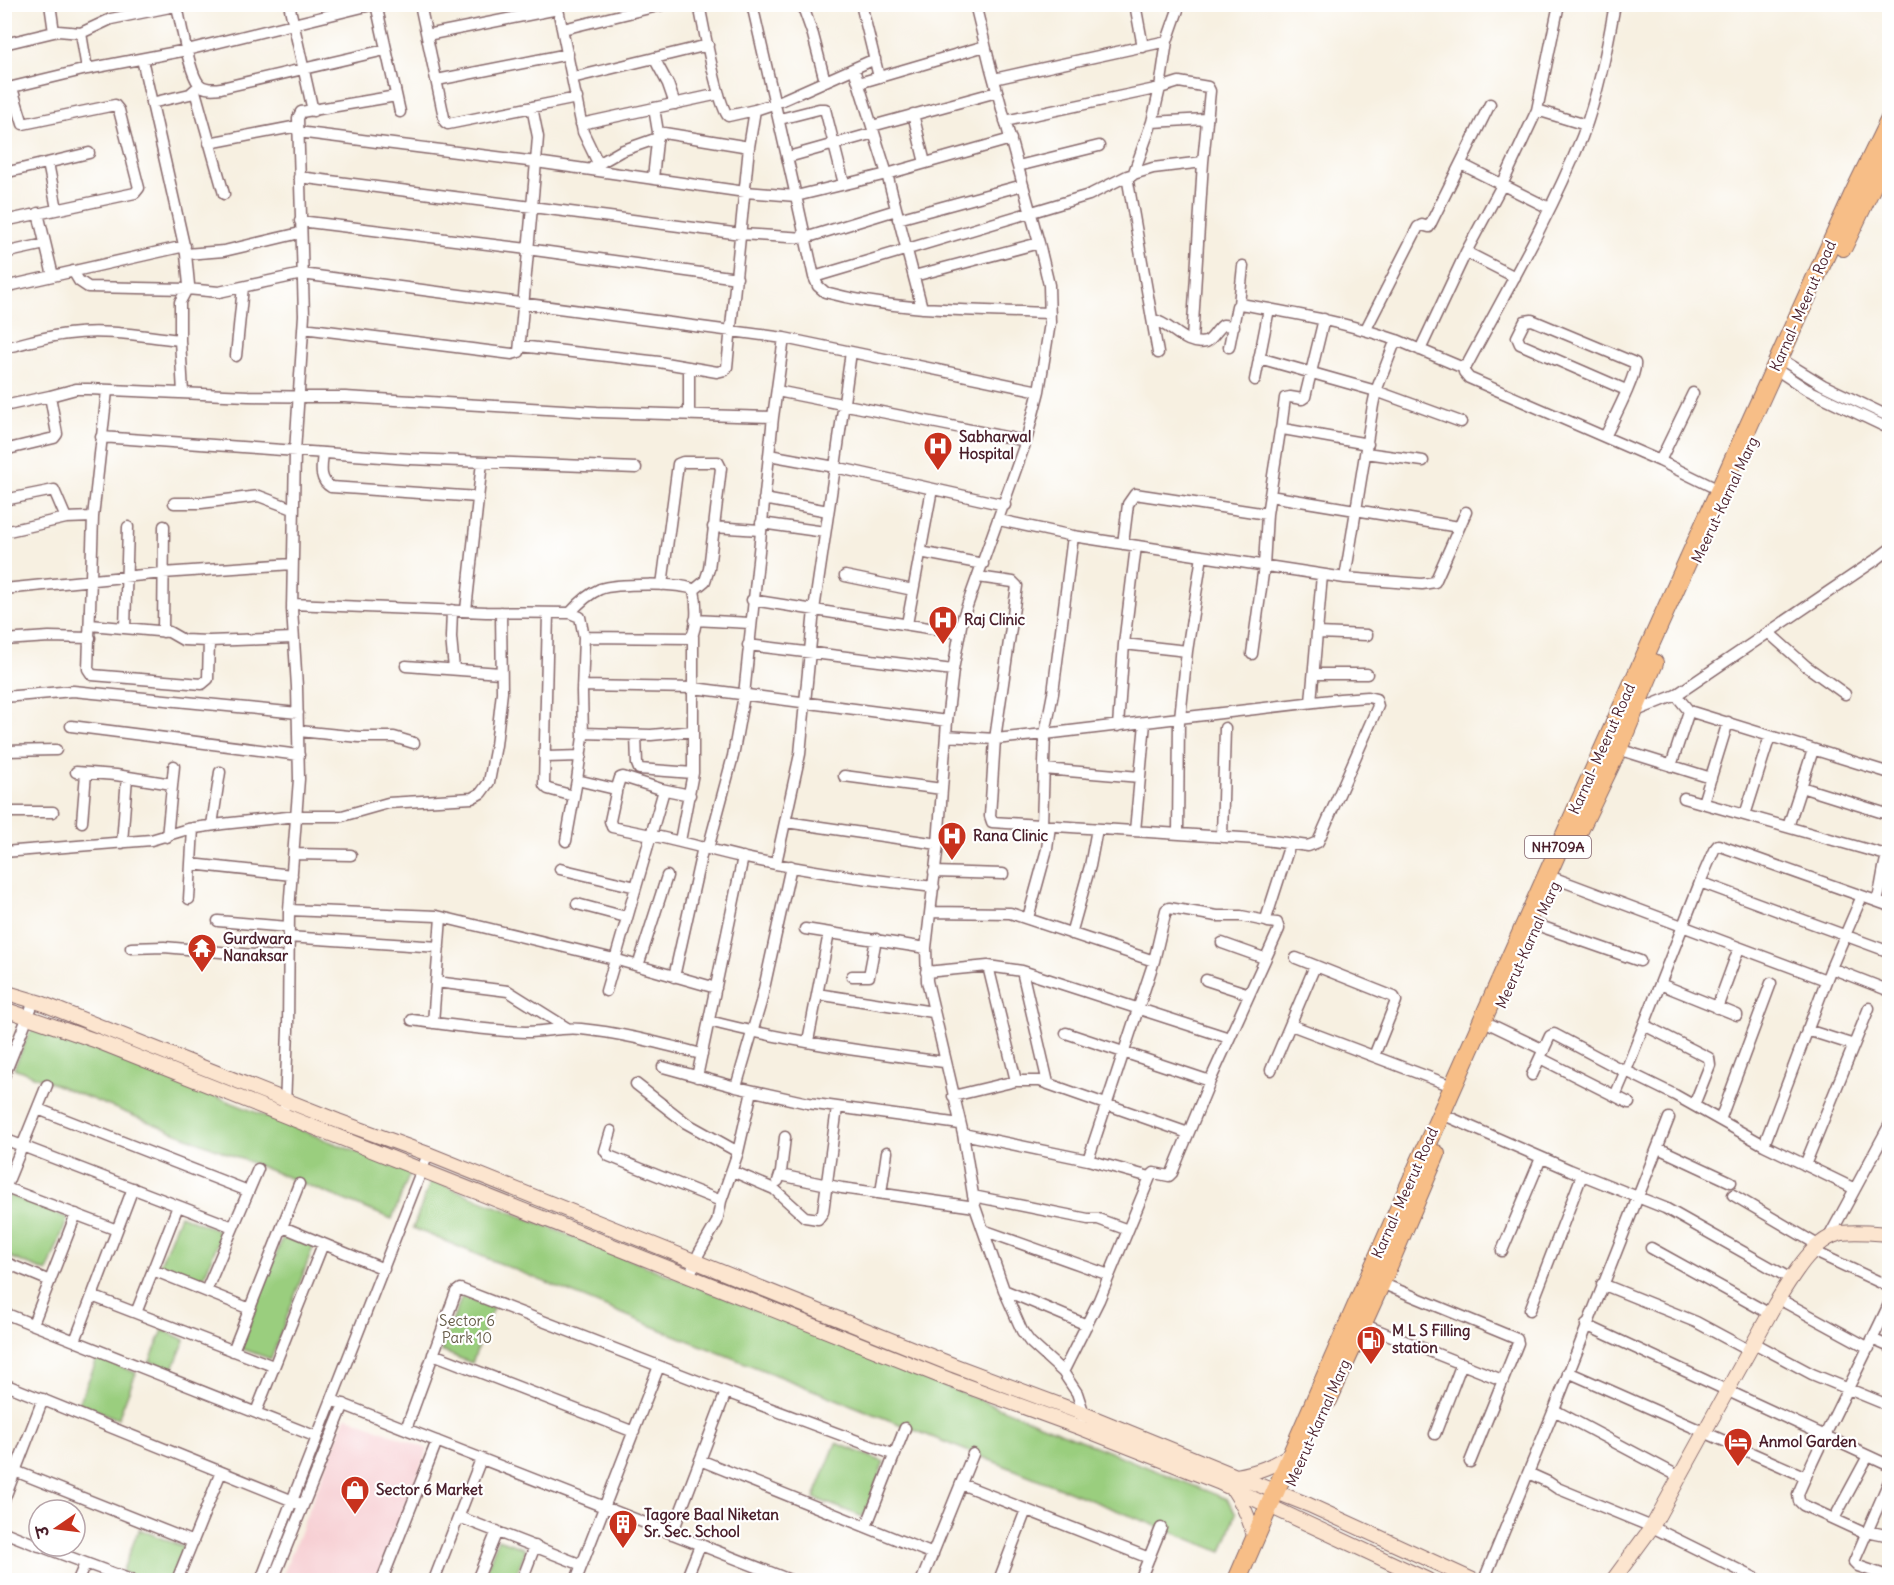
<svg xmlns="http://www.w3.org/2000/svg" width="1894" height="1585" viewBox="0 0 1894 1585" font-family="Delius,'Playpen Sans Deva',sans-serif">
<rect width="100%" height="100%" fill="#fff"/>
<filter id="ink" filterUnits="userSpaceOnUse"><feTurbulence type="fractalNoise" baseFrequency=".0167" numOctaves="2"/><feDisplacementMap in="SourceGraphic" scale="12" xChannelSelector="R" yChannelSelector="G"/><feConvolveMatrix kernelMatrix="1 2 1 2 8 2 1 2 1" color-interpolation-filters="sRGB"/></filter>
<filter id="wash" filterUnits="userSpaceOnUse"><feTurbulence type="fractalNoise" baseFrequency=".008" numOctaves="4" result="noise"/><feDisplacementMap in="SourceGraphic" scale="24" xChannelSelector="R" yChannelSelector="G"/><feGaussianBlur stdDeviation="1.35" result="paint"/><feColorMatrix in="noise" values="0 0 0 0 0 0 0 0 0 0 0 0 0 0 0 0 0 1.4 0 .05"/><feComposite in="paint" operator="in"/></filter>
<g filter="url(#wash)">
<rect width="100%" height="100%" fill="#f7f0e1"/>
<path fill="#f7cfd3" d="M346,1416L428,1449L377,1580H281Z"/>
<path fill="#9ace7e" stroke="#727654" stroke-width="1.5" d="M37,1026L410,1173L392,1219L14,1068L29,1034Z
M431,1180L1227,1499L1236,1513L1222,1552L667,1332L413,1228Z
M9,1195L68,1218L47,1272L5,1255V1206Z
M180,1215L222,1232L201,1284L159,1267Z
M284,1234L314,1245L271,1359L240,1348Z
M462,1296L493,1308L472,1363L441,1351Z
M163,1330L185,1340L172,1371L150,1361Z
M98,1357L136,1373L118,1419L79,1403Z
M836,1443L884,1462L863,1517L814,1498Z
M139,1529L183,1547L170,1580H144L122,1572Z
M498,1539L526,1549L514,1580L486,1571Z"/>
</g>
<g filter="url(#ink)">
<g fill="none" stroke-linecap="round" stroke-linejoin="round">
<g stroke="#87686b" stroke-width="13">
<path id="street" d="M50,4L54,32
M289,4L313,111
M376,4L400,112
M420,4L445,122L448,124L577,98
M557,4L583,132L598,163
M699,4C703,25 718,105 728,116L755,110L776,103L875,59
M752,4L796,196L887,174L1011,139
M802,4L813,35L825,81
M861,4L879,77
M975,4L991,69L1039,243L1049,285L1050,323L1039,391L1026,441L962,620L953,670L947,721L938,844L926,948L927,981L963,1134L975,1207L1004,1290L1022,1331L1030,1342L1063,1372L1077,1393L1084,1414L1083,1418
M1135,4L1143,47
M177,6C181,23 189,73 199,84C205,90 214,89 221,88L385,50
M563,29L666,4
M81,33L87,69
M427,35L558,9
M4,44L58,31L81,33L111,19L185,4
M654,58L668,84L675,104
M142,59L186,254L189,285L180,302V340L183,393
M854,69L887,174L922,308
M572,78L708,45
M994,79L1167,41
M437,80L568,54
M859,83L985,46
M4,89L87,69L187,50L375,4
M195,91L224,194
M151,103L190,94L198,87
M532,107L538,137L536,162L745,192L796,196L814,277L818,286L825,292C898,312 975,310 1050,313
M1537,110L1586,125
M913,114L925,163
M780,119L819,109H825L844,184
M1005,121L1160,88L1179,82L1208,87L1210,91L1203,162L1192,340
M1152,122L1206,119
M581,124L719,94
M872,126L997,92
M298,132L536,162L519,352L512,354L303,328
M209,143L298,126
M749,147L755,110
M788,157L874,133
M48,163L57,209
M1461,164L1549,208
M1018,166L1099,146
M593,167L621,151L658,138
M4,173L89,153
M1133,175L1152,122L1160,88L1167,41L1180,4
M1127,176L1158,353
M299,177L741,234L805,238L896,210
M653,178L658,132L654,108
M38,213L53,276
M898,219L1023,185
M4,221L135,193L139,188L119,110L115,105L23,124L12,88
M300,221L527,249L737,278
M1466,252L1515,277
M4,253L45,244
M186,254L224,251L300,233
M73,271L79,281L88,287L187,289L219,292L302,274L784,338L773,417
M914,276L1039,243
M814,277L1089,195L1127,176L1153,168L1203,162
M4,287L185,246
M1239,304L1243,266
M1153,320C1171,323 1184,347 1206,342C1212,340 1217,329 1223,325L1234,326
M1366,329L1418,227L1422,225L1429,227L1490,104
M784,338L1039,391
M520,346L659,362L717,372L725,370L727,367L749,147L658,132
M1229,347L1237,306L1240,304C1293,313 1345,322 1396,340
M4,348C25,343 47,336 68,334C105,329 143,336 180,340
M1420,350L1466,252L1502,185L1537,110L1559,4
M851,352L835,467L1005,505
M236,356L243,287
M1259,358L1376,391L1461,422
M1779,358L1823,385L1890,417
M689,367V415
M1465,367L1464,372L1469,378L1660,461L1719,490
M1774,368L1806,389L1890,429
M1255,380L1269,309
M107,391L93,517L88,669L92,675L202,684L208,679L209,641
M777,391L1026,441
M50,396L76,389H88L248,396L345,397L597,412L773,417L744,695L733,756L708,849
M4,406L50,396L57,434L54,438L4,450
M1281,429L1285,398L1290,397L1302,399L1305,397L1324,319
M101,437L410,459L636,468
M1605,437C1611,424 1638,373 1635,363L1532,320L1525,321L1517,337L1520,344L1626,390
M323,453C322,465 318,480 331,487L478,497
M1366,453L1423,461
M769,455L835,467L814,610L800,754L776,863
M1660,461L1693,393
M1270,496L1459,527
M764,499L828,511
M4,500L54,490L66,518
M174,503H201L259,496L293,509
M999,520L1073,536L1202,556L1187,651
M761,523L825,532
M713,527L760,530
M4,532L66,518L93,517
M1073,536L1053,693L1045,734L1179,718
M1123,544L1128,504L1135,494L1267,514
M920,552L983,564
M1202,556L1345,578L1373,405L1376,391L1395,342L1397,340L1461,367L1467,365C1507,290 1550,216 1582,137C1598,95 1607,49 1615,4
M845,576L913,590
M1345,578L1422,584L1435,582L1466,512
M662,585L678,464L683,462H718L721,468L709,569L705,581L694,590
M4,589L163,573L292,564
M752,600L960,633
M292,604L486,612L570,613L580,617L584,637L582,691L583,737L577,780L566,841
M452,610L451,637L454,669
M466,610L482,462
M548,613L544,785L548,789L574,796
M570,613C579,603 588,594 600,589C613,584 684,582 694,590C697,603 698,626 691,638L584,637
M695,620L750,623
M907,624L932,489
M90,625L169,632L183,640L209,641L293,638
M125,628L128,527
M163,632L164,526
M1318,633L1367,635
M1769,633L1806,666L1845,694
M4,640L49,637L90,638
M1124,644L1136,546
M748,645L953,670
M1252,654L1264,566L1267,514L1280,431L1283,429L1368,444
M406,666L500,673
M1314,674H1367
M582,686L694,688L947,721
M1676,695L1689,711L1890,773
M4,697L73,691L298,713
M1311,702L1322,575
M1633,708L1641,709L1676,695L1877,559L1890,549
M71,726L299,755
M1118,726L1124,644L1187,651L1180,718
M299,731L359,737H394L414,743
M583,733L651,735L693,731V636
M636,735L637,764L639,769L693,773
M946,736L995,739L1017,586L1013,582L978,577
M1618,749L1711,778
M4,751L56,750
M546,757L581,756
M1671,766L1689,711
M1044,769L1140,777
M76,772L116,775L172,784
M844,776L942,789
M577,780L615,789L616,793L610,821L612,827L651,835L606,991
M1801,787L1890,815
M664,790L651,835C682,842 711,850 741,857C805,871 869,880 934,887
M616,791L620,778L623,777L661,789L690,795
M1684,798L1890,856
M1703,803L1728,722
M4,812H53
M1745,815L1770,736
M82,822L86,773
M786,822L938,844
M212,825L220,772
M1042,825L1045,734L995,739L990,816L992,822L1257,839L1308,846L1318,842L1378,706L1376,699L1368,697L1340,699L1179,718L1178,834
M1788,827L1813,750
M1135,831L1145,723
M167,837L174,766
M1222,837L1225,728
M680,841L693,773V731
M122,843L127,777
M4,852L151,840L188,829L222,824L297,816H342L388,803L472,798L481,793L489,782L496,745L502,692L501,612
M294,854L351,855
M191,864L292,875
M560,869L636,887
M934,872L1003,874
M1557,879L1826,980
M1700,882L1890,952
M189,899L193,828
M1877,901C1883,883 1882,865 1890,848
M577,904L626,917
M289,910L437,916L614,959L716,988
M931,912L1010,913L1154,961L1088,1160
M1028,918L1047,849L1050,826
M218,921L288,927
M1537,925L1640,961
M805,929L926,948
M1071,934L1090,866L1097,829
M288,937L439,947
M1222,943L1264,958
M131,948L164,947L288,958
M1296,958L1394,997L1396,1001L1374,1056
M1154,961L1166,910L1169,908L1217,916H1241L1266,921
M638,966L667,876
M988,966L1016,1081
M1831,968L1890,991
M1022,971L1229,1038
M926,972L988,966L1022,971L1048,1083
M852,976H869L876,939
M674,977L703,847
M1206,980L1249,994
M436,982L508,991L567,1028
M1660,984L1737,1015
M817,994L933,1012
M1717,1008L1739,948
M412,1020C450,1025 488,1031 526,1032C545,1032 562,1027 581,1029C622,1033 662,1044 702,1054
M709,1021C786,1041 865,1052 944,1062
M433,1023L441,917
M1291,1025L1452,1086
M1492,1025L1544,1050
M1644,1025L1709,1058L1710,1065L1694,1105
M1807,1030L1854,1045
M1066,1033L1210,1081
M808,1041L829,933
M1540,1058L1629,1103
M663,1067L736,1087L808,1103L960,1124
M1271,1070L1315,966
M1626,1071L1675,1095L1764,1145L1855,1189
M1532,1075L1550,1036L1554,1034L1620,1069L1627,1068L1701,880L1714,850L1718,845L1890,906
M4,1076L34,1001
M697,1077L743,857
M636,1084L686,1123L738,1152
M736,1087L761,1002L791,866
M953,1096L1016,1081H1040L1188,1133
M1615,1096L1627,1068
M285,1106L288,1030L289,910L299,779L297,687L292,609L295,452L304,315L298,118L301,112L396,96
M38,1109L248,1191
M1451,1118L1570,1170L1665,1208L1791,1279
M1720,1120L1771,983
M611,1131L605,1151L609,1156L721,1201
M963,1134L1088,1160L1150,1177
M4,1139L233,1227
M1764,1145L1831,968L1862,896
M1658,1148L1731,1182
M1805,1165L1869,1008
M732,1171L774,1189L805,1217L818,1219L823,1212L837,1108
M780,1175L842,1188L975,1207
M778,1181L781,1172L785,1137
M6,1188L117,1230
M4,1191L47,1085
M881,1193L887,1152
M1733,1195L1818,1245
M973,1196L1088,1219H1098L1128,1230
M283,1227L384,1269
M983,1230L1109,1275
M1829,1237L1890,1124
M1651,1248L1770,1314
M1502,1251L1541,1158
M1813,1251L1890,1287
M4,1262L50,1281
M153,1270L250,1309
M689,1277L699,1253L717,1222L721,1201L738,1152L752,1091
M1381,1283L1517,1339L1518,1343L1470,1462
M1602,1284L1696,1322L1750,1351
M1004,1290L1087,1325
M206,1291L258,1169
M92,1296L273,1366
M1779,1299L1869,1348
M1530,1310L1582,1175
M4,1313L317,1437
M136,1313L178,1206
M33,1324L76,1214
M1362,1324L1502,1380
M1586,1325L1890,1466
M1872,1339L1890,1347
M75,1341L133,1188
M1754,1343L1812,1374L1890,1406
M233,1351L299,1184
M433,1354L634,1432
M1063,1372L1099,1300L1150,1177L1154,1173L1169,1176L1172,1173L1210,1081L1279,929L1277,923L1268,922L1266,919L1290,844
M1568,1372L1806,1477
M4,1384L303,1505
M332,1400L790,1580
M1554,1410L1669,1118
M256,1412L323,1244
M406,1429L456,1292L460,1289L726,1392L895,1455
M1435,1434L1462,1363
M700,1460L933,1554
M15,1471L193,1542
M1528,1473L1548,1482L1557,1488L1652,1527L1759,1580
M1890,1479L1854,1562L1858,1566L1890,1577
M961,1484L1149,1558
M4,1500L43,1399
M459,1517L582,1565
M1834,1519L1868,1456
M866,1527L905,1428
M1867,1531L1890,1536
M4,1532L39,1546
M672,1534L726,1392
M1866,1534L1803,1505L1799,1501L1798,1494C1826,1429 1860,1367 1890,1302
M40,1546L131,1580
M78,1580L85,1564
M177,1580L221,1472
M261,1580L428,1154
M273,1580L344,1404
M382,1580L437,1441
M434,1580L481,1459
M477,1580L497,1531
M522,1580L535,1546
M576,1580L659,1366
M686,1580L700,1545
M922,1580L973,1454
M999,1580L1026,1510
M1140,1580L1161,1528
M1484,1580L1554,1410L1680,1477"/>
</g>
<g stroke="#87686b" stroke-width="16">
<path id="secondary" d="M4,992L41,1003L338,1121L428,1154L953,1365L1084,1414L1236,1476L1309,1505L1473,1580
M4,1009L97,1041L950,1380L1081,1428L1218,1482L1428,1580
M1236,1476C1258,1472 1274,1466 1292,1453
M1233,1489C1244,1505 1250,1520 1255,1539
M1613,1580L1652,1527L1775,1304C1790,1280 1813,1238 1842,1233C1857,1231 1875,1233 1890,1234"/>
</g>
<g stroke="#87686b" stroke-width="20">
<path id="highway" d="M1843,247L1890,149
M1573,843L1618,749L1654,663
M1328,1400L1381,1283L1436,1154
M1237,1580C1437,1117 1644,656 1853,195L1890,119"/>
</g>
<use href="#street" stroke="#fff" stroke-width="10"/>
<use href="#secondary" stroke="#fce5cf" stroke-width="14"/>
<use href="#highway" stroke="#f7be87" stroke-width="18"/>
</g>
</g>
<defs>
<g id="hospital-pin" transform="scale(1.5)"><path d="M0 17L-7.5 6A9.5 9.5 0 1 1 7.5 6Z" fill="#c8321e" stroke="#fff"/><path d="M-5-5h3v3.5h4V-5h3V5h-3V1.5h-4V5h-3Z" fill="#fff"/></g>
<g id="temple-pin" transform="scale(1.5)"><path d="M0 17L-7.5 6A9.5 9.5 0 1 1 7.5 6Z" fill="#c8321e" stroke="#fff"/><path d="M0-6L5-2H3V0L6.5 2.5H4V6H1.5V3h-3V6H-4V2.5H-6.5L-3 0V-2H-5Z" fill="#fff"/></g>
<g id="fuel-pin" transform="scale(1.5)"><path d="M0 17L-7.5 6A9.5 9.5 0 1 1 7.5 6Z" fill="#c8321e" stroke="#fff"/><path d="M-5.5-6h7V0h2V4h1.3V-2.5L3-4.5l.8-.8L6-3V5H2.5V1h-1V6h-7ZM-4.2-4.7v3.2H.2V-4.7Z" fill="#fff"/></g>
<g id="hotel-pin" transform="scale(1.5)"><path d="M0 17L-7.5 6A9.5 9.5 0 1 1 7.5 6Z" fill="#c8321e" stroke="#fff"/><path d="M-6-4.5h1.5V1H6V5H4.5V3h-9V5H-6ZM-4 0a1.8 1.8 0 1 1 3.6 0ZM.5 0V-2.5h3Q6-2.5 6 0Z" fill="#fff"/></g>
<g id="shop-pin" transform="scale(1.5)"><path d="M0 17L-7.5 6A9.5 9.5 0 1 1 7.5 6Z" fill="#c8321e" stroke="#fff"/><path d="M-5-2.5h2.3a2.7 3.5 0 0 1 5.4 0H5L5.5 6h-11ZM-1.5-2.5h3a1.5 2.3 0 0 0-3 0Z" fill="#fff"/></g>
<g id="building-pin" transform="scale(1.5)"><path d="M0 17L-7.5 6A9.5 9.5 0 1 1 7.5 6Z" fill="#c8321e" stroke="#fff"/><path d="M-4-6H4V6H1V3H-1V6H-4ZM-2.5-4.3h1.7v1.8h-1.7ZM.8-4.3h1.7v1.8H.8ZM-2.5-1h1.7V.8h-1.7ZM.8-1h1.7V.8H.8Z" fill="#fff"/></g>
</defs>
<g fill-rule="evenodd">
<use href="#hospital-pin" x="938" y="446"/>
<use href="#hospital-pin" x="943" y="620"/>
<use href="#hospital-pin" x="952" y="836"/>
<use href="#temple-pin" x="202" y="948"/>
<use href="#fuel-pin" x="1371" y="1340"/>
<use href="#hotel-pin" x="1738" y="1442"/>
<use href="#shop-pin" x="355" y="1490"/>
<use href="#building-pin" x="623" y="1524"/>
</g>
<g text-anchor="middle" stroke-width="4.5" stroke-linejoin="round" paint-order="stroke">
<rect fill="#fff" stroke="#80626b" stroke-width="1.5" x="1525" y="836" width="66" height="22" rx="4.5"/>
<g font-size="14" font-weight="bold" fill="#4a1f2b">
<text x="1558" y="852">NH709A</text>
</g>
<g font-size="15" fill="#4a1f2b" stroke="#fff">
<text transform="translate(1803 306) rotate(-66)" y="5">Karnal- Meerut Road</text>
<text transform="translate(1725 500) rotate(-65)" y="5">Meerut-Karnal Marg</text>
<text transform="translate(1602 749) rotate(-66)" y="5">Karnal- Meerut Road</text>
<text transform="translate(1528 945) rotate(-66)" y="5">Meerut-Karnal Marg</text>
<text transform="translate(1405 1193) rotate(-66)" y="5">Karnal- Meerut Road</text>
<text transform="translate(1318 1423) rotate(-66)" y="5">Meerut-Karnal Marg</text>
</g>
<g font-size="15" font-weight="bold" fill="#4a1f2b" stroke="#fff" text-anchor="start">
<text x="959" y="442">Sabharwal<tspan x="959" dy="17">Hospital</tspan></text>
<text x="964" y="625">Raj Clinic</text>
<text x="973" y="841">Rana Clinic</text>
<text x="223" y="944">Gurdwara<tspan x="223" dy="17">Nanaksar</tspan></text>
<text x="1392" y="1336">M L S Filling<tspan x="1392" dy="17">station</tspan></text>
<text x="1759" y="1447">Anmol Garden</text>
<text x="376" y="1495">Sector 6 Market</text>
<text x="644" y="1520">Tagore Baal Niketan<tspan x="644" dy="17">Sr. Sec. School</tspan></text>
</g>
<g font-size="15" fill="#665c48" stroke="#fff">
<text x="467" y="1326">Sector 6<tspan x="467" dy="17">Park 10</tspan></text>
</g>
</g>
<rect width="1894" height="1585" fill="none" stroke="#fff" stroke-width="24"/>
<g transform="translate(57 1528) rotate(256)"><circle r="28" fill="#ffffff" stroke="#b7a5aa" stroke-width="1.5"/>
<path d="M0-4.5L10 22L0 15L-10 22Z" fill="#c8321e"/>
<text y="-9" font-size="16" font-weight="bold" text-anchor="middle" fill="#4a1f2b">उ</text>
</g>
</svg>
